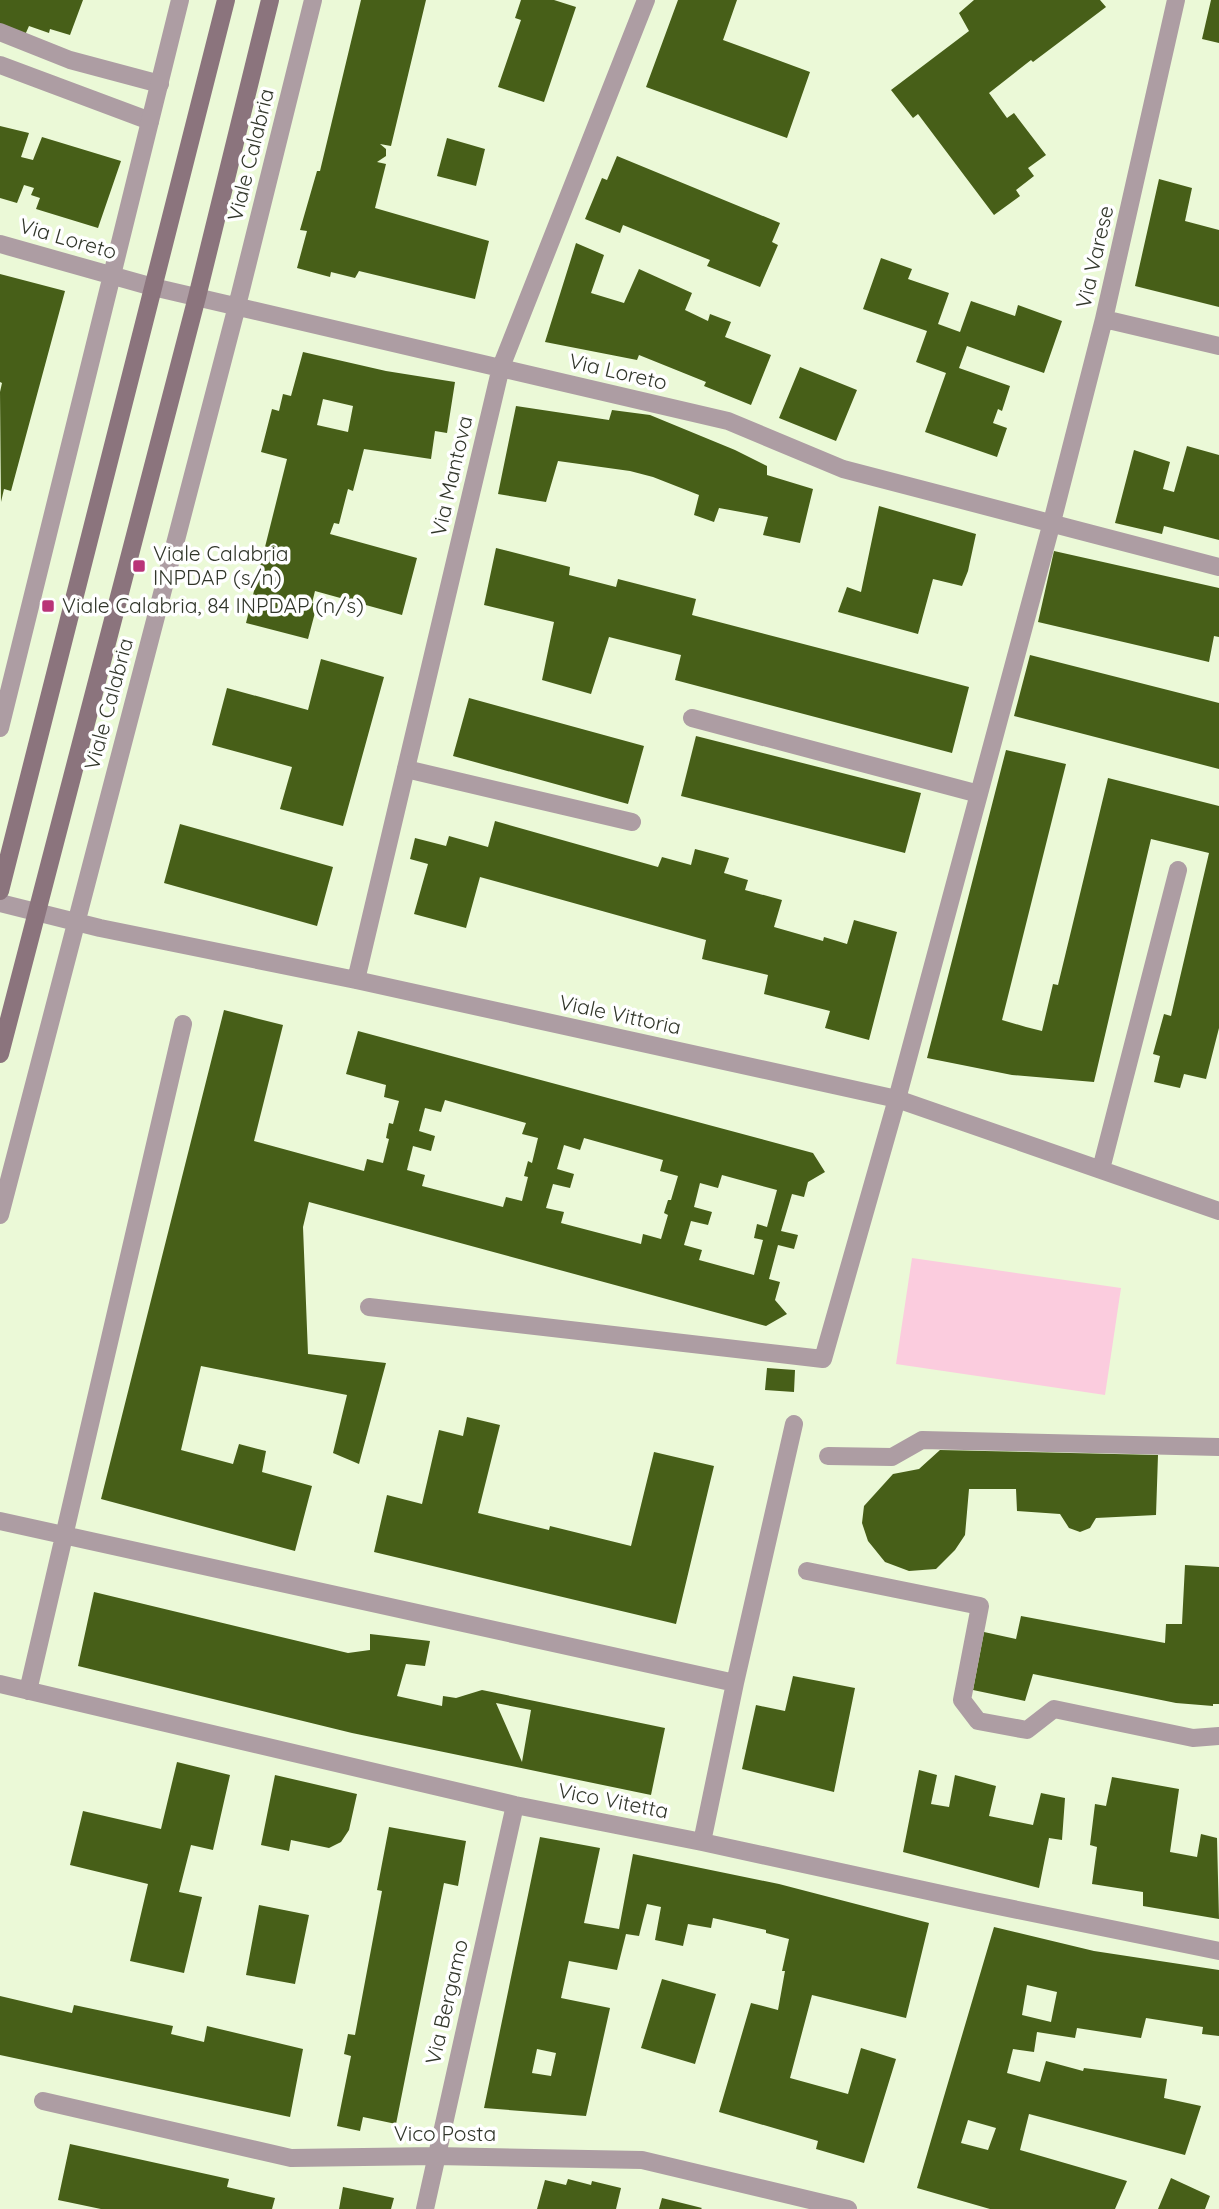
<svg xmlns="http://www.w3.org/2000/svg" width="1219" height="2209" viewBox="0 0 1219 2209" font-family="Quicksand,sans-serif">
<rect width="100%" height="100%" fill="#ebf9d7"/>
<path fill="#fbccde" d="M912,1258L1121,1288L1105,1395L896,1364Z"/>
<path fill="#475f18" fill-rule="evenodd" d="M0,0H83L70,35L50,29L49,33L29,26L25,35L0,26Z
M361,0H426L391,146L380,144L386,149V156L377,162L386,164L375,208L489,241L475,299L359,271L355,278L331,272L330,277L297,268L307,231L300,230L317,171H320Z
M521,0H554L576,7L544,102L498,87L521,20L515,18Z
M678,0H737L723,40L810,72L787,138L646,87Z
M974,0H1100L1106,7L1033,62L1031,60L989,93L1007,118L1014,113L1046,155L1028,168L1034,176L1016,190L1020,196L994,215L918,114L913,118L891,90L969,31L959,13Z
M1211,0H1219V43L1202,39Z
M0,126L29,133L21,157L33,160L42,137L121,161L98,228L36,209L40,198L31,195L34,188L24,185L17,203L0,198Z
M447,138L485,149L476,186L437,176Z
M617,156L780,223L772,242L778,245L760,287L707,266L710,260L623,225L620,233L585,219L602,178L607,180Z
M1159,179L1192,188L1185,221L1219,230V307L1135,286Z
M576,243L604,255L591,293L624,303L639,269L692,293L685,310L708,321L710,314L731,322L725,337L771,355L751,405L704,386L706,382L639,355L637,360L545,342Z
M881,258L912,269L908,279L949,293L938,324L960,332L971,301L1015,316L1018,305L1062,321L1044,373L967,346L959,368L1010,386L1002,411L998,409L993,423L1007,428L997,457L925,432L946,373L916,362L927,331L863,309Z
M0,274L65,291L11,491L4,489L1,502L0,392L2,383L0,382Z
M303,352L386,371L455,382L447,433L435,431L431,459L364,449L353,491L348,489L339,524L334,523L330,534L417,558L402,615L315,591L312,603L317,605L308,639L246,623L287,459L261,452L272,409L279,411L283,394L291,396ZM323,399L353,406L348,432L317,425Z
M800,367L857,390L836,441L779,418Z
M516,406L609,420L612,410L650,415L735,450L767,466V475L813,489L800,543L763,535L768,517L719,508L714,522L694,515L699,495L653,477L630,471L558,461L546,502L498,494Z
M1187,446L1219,455V540L1164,526L1162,534L1115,523L1134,450L1170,462L1163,489L1174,492Z
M879,506L976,534L968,571L962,586L933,579L918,634L838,612L847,587L861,592Z
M496,548L570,567L569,575L616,587L618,579L696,599L692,615L969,687L952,753L675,680L681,655L609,637L591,694L542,680L554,622L484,605Z
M1054,551L1219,588V637L1214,636L1209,662L1038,622Z
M1030,655L1219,703V769L1014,716Z
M321,659L384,677L343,826L280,809L292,767L212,745L227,688L308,710Z
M469,698L644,746L628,804L453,756Z
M696,736L921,793L905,853L681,796Z
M1006,750L1066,764L1002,1020L1026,1027L1042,1031L1053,984L1058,985L1108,778L1219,806V1028L1206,1079L1184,1074L1180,1088L1154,1082L1160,1056L1153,1054L1164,1014L1171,1016L1209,853L1151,839L1094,1082L1012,1075L927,1058Z
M495,821L658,867L662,857L691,865L695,849L729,858L724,873L748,880L745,890L782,900L774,927L823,941L824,937L847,944L854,920L897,932L869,1040L825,1028L830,1011L764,994L768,975L702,959L706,940L480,877L466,928L414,914L428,864L410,859L415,838L446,846L449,836L488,847Z
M180,824L333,867L317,926L164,883Z
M224,1010L283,1025L254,1141L364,1171L367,1159L383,1163L389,1139L386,1138L389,1123L393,1124L399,1101L384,1097L386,1085L346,1074L358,1031L813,1153L825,1172L808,1182L804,1197L792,1194L781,1231L798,1235L794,1249L778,1245L769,1279L780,1282L775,1300L787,1314L766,1326L309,1202L303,1227L308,1354L386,1363L359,1464L333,1453L347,1395L201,1366L181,1450L233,1464L239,1444L266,1451L262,1472L312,1486L295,1551L101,1499ZM445,1100L526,1123L522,1134L538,1138L532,1163L528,1161L524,1176L528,1177L522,1201L506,1197L503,1207L422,1186L425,1175L407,1170L413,1146L431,1151L435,1136L419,1131L425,1108L441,1112ZM584,1138L663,1160L660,1171L678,1176L671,1200H668L664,1213L668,1215L661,1239L643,1234L641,1244L561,1223L564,1212L546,1208L553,1184L570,1188L574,1174L557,1169L564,1145L580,1150ZM722,1175L777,1190L767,1227L757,1224L754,1238L763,1240L754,1275L699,1260L702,1250L684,1245L691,1221L708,1225L712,1212L694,1207L700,1183L718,1188Z
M767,1368L795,1370L794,1392L765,1390Z
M467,1417L500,1425L478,1513L549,1530L550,1526L631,1546L654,1452L714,1466L676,1624L374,1552L387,1495L422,1504L439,1430L463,1436Z
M940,1450L1158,1455L1156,1515L1096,1518L1090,1528L1080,1532L1069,1528L1060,1514L1017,1511L1016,1489H969L965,1535L955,1550L936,1569L909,1571L885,1562L868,1541L862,1523L864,1506L893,1474L919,1469Z
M1185,1565L1219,1567V1704H1213V1706L1176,1703L1033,1674L1025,1701L973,1690L984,1632L1016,1639L1021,1616L1165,1643L1166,1624H1182Z
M94,1592L348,1653L370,1650V1634L430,1641L425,1666L406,1664L397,1696L442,1706L443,1696L456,1698L482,1690L665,1728L651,1795L352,1733L78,1666ZM496,1703L531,1710L522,1762Z
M793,1676L855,1688L834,1792L742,1769L756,1705L785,1711Z
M177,1762L230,1775L213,1850L191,1845L179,1892L202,1897L184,1973L130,1961L148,1884L70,1865L83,1811L161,1829Z
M919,1770L937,1775L931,1804L949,1807L955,1775L996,1786L989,1816L1033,1825L1041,1793L1065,1798L1062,1840L1049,1838L1039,1888L903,1852Z
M275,1775L357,1794L349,1830L341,1842L329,1848L291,1840L289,1851L261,1845Z
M1112,1777L1179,1789L1170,1852L1197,1857L1201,1834L1217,1838L1219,1919L1143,1906V1892L1092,1884L1097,1847L1090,1845L1095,1804L1106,1806Z
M389,1827L466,1841L458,1886L444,1883L396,2124L363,2117L360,2131L337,2126L351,2056L344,2054L348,2034L355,2035L382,1891L377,1890Z
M540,1837L600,1848L584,1923L619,1929L633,1854L779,1884L929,1923L906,2018L812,1995L790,2078L848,2094L861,2048L896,2059L864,2163L816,2149L818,2141L719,2112L751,2003L778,2010L785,1971H782L789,1939L766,1933V1930L713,1918L711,1928L688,1924L683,1946L655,1940L661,1907L647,1904L639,1936L626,1934L617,1970L569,1961L561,1998L610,2008L586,2116L484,2108ZM537,2049L556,2053L551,2076L532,2073Z
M259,1905L309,1915L295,1984L246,1975Z
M994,1927L1094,1951L1219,1970V2036L1202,2034L1203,2027L1146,2018L1141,2038L1077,2028L1075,2038L1037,2032L1034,2052L1013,2049L1007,2073L1040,2082L1046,2061L1083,2071L1084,2068L1167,2079L1164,2098L1201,2106L1185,2155L1029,2114L1020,2150L1127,2181L1115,2209H990L917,2188ZM1027,1985L1057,1992L1051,2022L1022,2015ZM968,2120L996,2128L988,2150L961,2143Z
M662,1979L716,1994L695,2064L641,2048Z
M0,1996L72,2013L74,2005L173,2026L171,2034L204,2042L207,2026L303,2049L290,2117L0,2055Z
M70,2144L229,2179L227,2187L275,2198L272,2209H101L58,2200Z
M1171,2178L1210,2196L1205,2209H1158Z
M568,2179L591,2185L592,2181L621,2188L616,2209H537L545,2180L566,2185Z
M343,2187L394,2198L391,2209H339Z
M662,2198L702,2208L701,2209H659Z"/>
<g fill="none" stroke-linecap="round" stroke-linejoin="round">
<path stroke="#ad9da3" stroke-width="18" d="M0,32L70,60L160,84
M0,65L150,121
M406,769L632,822
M828,1456L892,1457L922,1440L1219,1447
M807,1571L980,1606L962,1700L978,1721L1027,1730L1054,1709L1193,1738L1219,1736"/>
<path stroke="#ad9da3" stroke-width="18" d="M0,244L153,287L728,421L843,469L1219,567
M1104,319L1219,346
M692,718L979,794
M0,728L180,0
M0,903L100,928L356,980L897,1099L1219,1211
M356,980L501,367L646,0
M1101,1169L1178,870
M0,1215L237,306L313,0
M369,1307L823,1359L897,1099L1052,522L1104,319L1176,0
M0,1521L735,1683
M0,1684L515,1805L702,1842L974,1901L1219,1951
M28,1691L183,1024
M702,1842L735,1683L794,1424
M43,2101L291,2158L436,2156L642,2160L848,2209
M425,2209L515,1805"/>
<path stroke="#8b747d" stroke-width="18" d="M0,891L226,0
M0,1054L197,297L270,0"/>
</g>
<g fill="#b93478" stroke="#fff" stroke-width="2.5">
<rect x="132" y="559" width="14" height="14" rx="3.5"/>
<rect x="41" y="599" width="14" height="14" rx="3.5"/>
</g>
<g text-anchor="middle" stroke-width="7" stroke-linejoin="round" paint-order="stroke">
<g font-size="21" fill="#31362a" stroke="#fff">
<text transform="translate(251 155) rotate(-76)" y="7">Viale Calabria</text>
<text transform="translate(68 239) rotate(16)" y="7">Via Loreto</text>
<text transform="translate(1095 257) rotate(-77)" y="7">Via Varese</text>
<text transform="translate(618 372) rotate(13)" y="7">Via Loreto</text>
<text transform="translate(452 476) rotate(-77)" y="7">Via Mantova</text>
<text transform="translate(109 704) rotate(-75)" y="7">Viale Calabria</text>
<text transform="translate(620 1015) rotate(12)" y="7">Viale Vittoria</text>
<text transform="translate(613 1801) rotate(11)" y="7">Vico Vitetta</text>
<text transform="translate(447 2002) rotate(-77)" y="7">Via Bergamo</text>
<text x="445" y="2141">Vico Posta</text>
</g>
<g font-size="21" fill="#31362a" stroke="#fff" text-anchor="start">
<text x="153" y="561">Viale Calabria<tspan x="153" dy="24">INPDAP (s/n)</tspan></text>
<text x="62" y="613">Viale Calabria, 84 INPDAP (n/s)</text>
</g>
</g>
</svg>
